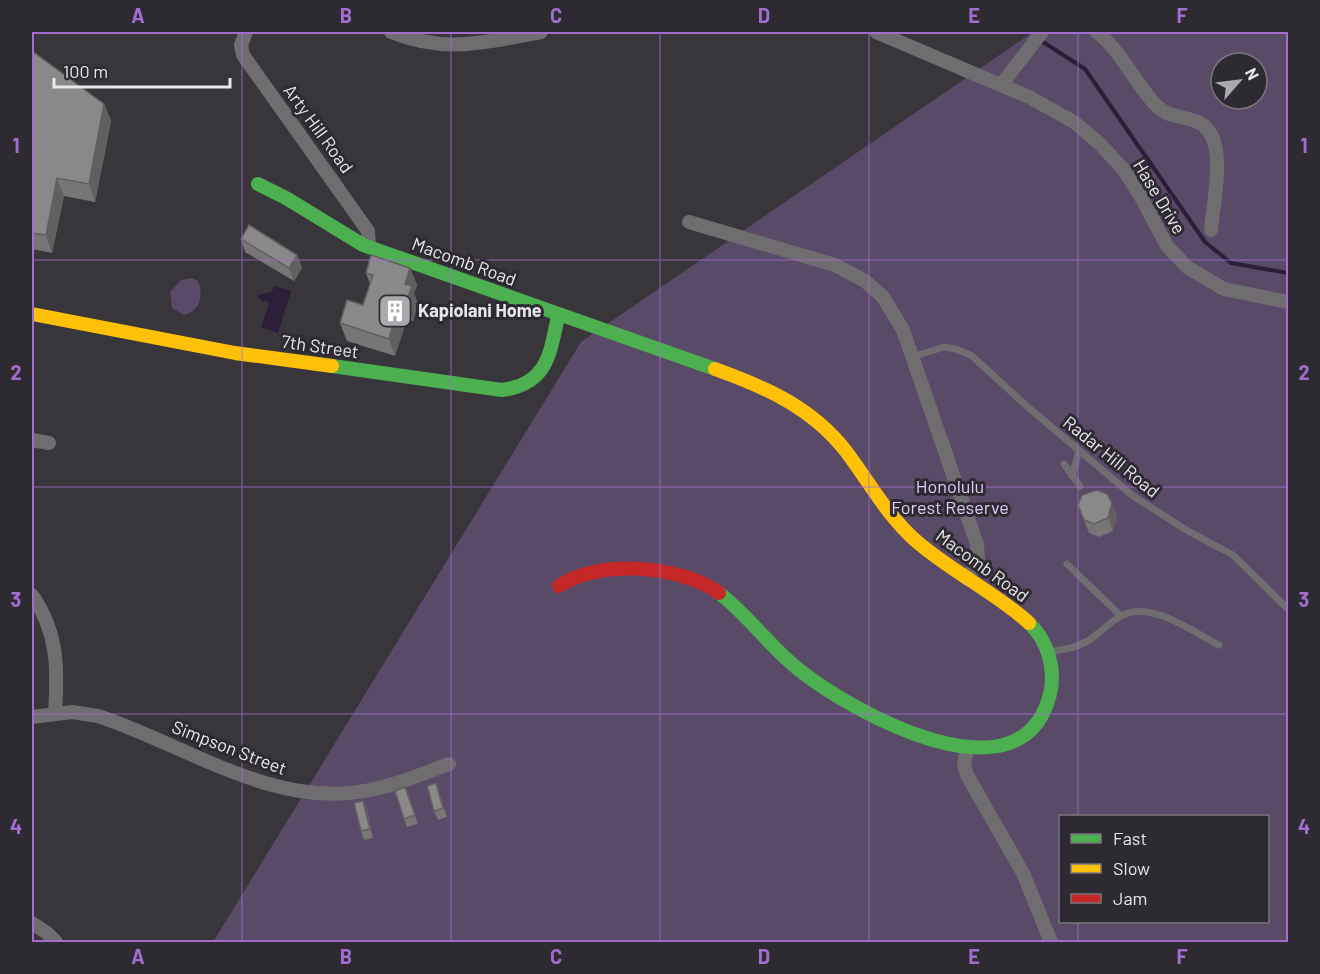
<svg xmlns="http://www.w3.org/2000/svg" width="1320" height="974" viewBox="0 0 1320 974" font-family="Barlow,sans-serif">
<rect width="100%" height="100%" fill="#38363a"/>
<path fill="#594a68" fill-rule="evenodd" d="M1033,32H1288V942H213L581,342ZM1221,63H1257V99H1221ZM1060,816H1268V922H1060Z
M192,278L198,281C204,295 200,312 184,315L172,308L170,292L181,280Z"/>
<path fill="#2c1d39" d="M275,286L291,291L278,333L261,327L269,304L266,300L262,302L257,295L271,292Z"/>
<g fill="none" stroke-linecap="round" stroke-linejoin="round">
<path stroke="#2c1d39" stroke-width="4" d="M1040,40L1085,69L1205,242L1231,263L1288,273"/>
<path stroke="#6f6d70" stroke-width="7" d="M912,357L944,347L956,349L972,356L1029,408L1133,496L1188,531L1233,555L1288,609
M1064,464L1080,486
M1072,476L1079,451
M1067,564L1121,616
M1048,652C1062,650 1077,648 1089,640C1102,632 1116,615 1132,612C1160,607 1195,633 1219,645"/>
<path stroke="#6f6d70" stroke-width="14" d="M246,32L241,45L243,55L368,231L369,247
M391,32C446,54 486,42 541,32
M876,32L1029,97L1074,122L1100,144L1123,169L1141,197L1167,246L1187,267L1224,289L1288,302
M1097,32C1121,51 1133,80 1154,103C1165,117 1179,115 1195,121C1231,132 1213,201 1211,230
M1001,85L1042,32
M689,222L835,265L865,281L883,297L903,330L977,544L978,560L967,579
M32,440L49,443
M32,595C58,632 58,669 55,713
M32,717L72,712L98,716C181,743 268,805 358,792C389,788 419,775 449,764
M967,748L964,765L967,775L1023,873L1051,942
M32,923L47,933L56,942"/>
<path stroke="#4caf50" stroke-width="14" d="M258,184L286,198L363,245L715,369
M332,366L502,390C547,384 550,355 558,316
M719,593C748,615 769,646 798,669C850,711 1022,808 1050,694C1056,669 1048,641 1029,623"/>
<path stroke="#ffc107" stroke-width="14" d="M32,314L235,353L332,366
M715,369C765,387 811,407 845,450C868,480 886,514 915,540C950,571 995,592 1029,623"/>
<path stroke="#c62828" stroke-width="14" d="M559,586C598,559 681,565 719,593"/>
</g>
<path fill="#777575" d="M32,51L104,104L111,121L95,202L64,196L52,253L32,249Z
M241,239L297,255L302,268L294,281L245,252Z
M410,268L417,285L414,293L418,304L413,321L407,319L395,356L347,341L340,323L363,305L370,284L366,273Z
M1078,505L1117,516L1113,531L1099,537L1089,533Z
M436,783L447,817L438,820L434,811Z
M405,787L418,824L407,827L395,791Z
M363,801L367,810L373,838L364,840L361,831Z"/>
<path fill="#615f5f" d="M104,104L111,121L95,202L89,184Z
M57,178L64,196L52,253L46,235Z
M297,255L302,268L294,281L289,268Z
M410,268L417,285L414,293L418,304L413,321L406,303L405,284Z
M400,301L407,319L395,356L389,339Z
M1112,503L1117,516L1113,531L1108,518Z
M363,801L367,810L373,838L370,829Z"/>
<path fill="#8a8888" stroke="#615f5f" stroke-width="1.5" d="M32,51L104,104L89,184L57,178L46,235L32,233Z
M249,225L297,255L289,268L241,239Z
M371,255L410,268L405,284L412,286L406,303L400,301L389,339L340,323L347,300L363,305L373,275L366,273Z
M1097,490L1107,494L1112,503L1108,518L1094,524L1084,520L1078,505L1082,495Z
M436,783L443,808L434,811L427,786Z
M405,787L415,815L404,819L395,791Z
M363,801L370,829L361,831L354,803Z"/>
<path fill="none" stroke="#a26dcf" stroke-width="1.5" stroke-opacity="0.55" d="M242,32V942M451,32V942M660,32V942M869,32V942M1078,32V816M32,260H1288M32,487H1288M32,714H1288M1078,922V942"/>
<defs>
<g id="building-square" transform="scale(1.725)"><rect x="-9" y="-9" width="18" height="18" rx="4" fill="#aca9ae" stroke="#2e2a32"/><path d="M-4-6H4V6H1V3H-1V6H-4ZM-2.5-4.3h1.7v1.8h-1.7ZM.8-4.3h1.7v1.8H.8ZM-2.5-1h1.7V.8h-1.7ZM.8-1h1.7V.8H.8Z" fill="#fff"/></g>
</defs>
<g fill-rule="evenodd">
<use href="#building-square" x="395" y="311"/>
</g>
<g text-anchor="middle" stroke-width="6" stroke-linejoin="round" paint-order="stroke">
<g font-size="18" fill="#eae7ec" stroke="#2e2a32">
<text transform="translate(318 129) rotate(54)" y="6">Arty Hill Road</text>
<text transform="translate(1159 197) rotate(59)" y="6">Hase Drive</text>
<text transform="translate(464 262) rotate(20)" y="6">Macomb Road</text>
<text transform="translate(320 347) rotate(8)" y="6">7th Street</text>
<text transform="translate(1111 457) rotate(39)" y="6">Radar Hill Road</text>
<text transform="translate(982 566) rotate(36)" y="6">Macomb Road</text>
<text transform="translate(229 748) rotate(21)" y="6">Simpson Street</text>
</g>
<g font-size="18" font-weight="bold" fill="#eae7ec" stroke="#2e2a32" text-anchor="start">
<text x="418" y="317">Kapiolani Home</text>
</g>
<g font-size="18" fill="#e2c9fb" stroke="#2e2a32">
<text x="950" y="493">Honolulu<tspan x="950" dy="21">Forest Reserve</tspan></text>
</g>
</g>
<rect width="1320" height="974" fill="none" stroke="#2e2a32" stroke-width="66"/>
<rect x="1059" y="815" width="210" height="108" fill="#2e2a32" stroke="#79767c" stroke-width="1.5"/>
<rect x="1071" y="834" width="30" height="9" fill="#4caf50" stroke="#79767c" stroke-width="1.5"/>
<text x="1113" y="845" font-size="18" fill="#eae7ec">Fast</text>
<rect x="1071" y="864" width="30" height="9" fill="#ffc107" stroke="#79767c" stroke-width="1.5"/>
<text x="1113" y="875" font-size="18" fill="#eae7ec">Slow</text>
<rect x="1071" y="894" width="30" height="9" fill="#c62828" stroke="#79767c" stroke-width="1.5"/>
<text x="1113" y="905" font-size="18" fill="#eae7ec">Jam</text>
<g transform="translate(1239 81) rotate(62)"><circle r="28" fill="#2e2a32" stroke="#79767c" stroke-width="1.5"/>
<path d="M0-4.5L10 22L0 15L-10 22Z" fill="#aca9ae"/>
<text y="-9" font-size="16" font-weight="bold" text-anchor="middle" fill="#eae7ec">N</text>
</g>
<path d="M54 78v9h176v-9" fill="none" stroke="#eae7ec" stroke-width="3"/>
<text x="63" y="78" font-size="18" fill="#eae7ec" stroke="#2e2a32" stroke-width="4.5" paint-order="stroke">100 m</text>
<rect x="33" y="33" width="1254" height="908" fill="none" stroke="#a26dcf" stroke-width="2"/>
<g font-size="20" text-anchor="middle" font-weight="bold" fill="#a26dcf">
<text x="138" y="23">A</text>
<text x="346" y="23">B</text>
<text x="556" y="23">C</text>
<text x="764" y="23">D</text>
<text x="974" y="23">E</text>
<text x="1182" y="23">F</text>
<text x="16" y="153">1</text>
<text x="1304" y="153">1</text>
<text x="16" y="380">2</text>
<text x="1304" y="380">2</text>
<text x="16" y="607">3</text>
<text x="1304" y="607">3</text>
<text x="16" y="834">4</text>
<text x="1304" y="834">4</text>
<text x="138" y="964">A</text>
<text x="346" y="964">B</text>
<text x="556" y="964">C</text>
<text x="764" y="964">D</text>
<text x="974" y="964">E</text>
<text x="1182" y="964">F</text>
</g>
</svg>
